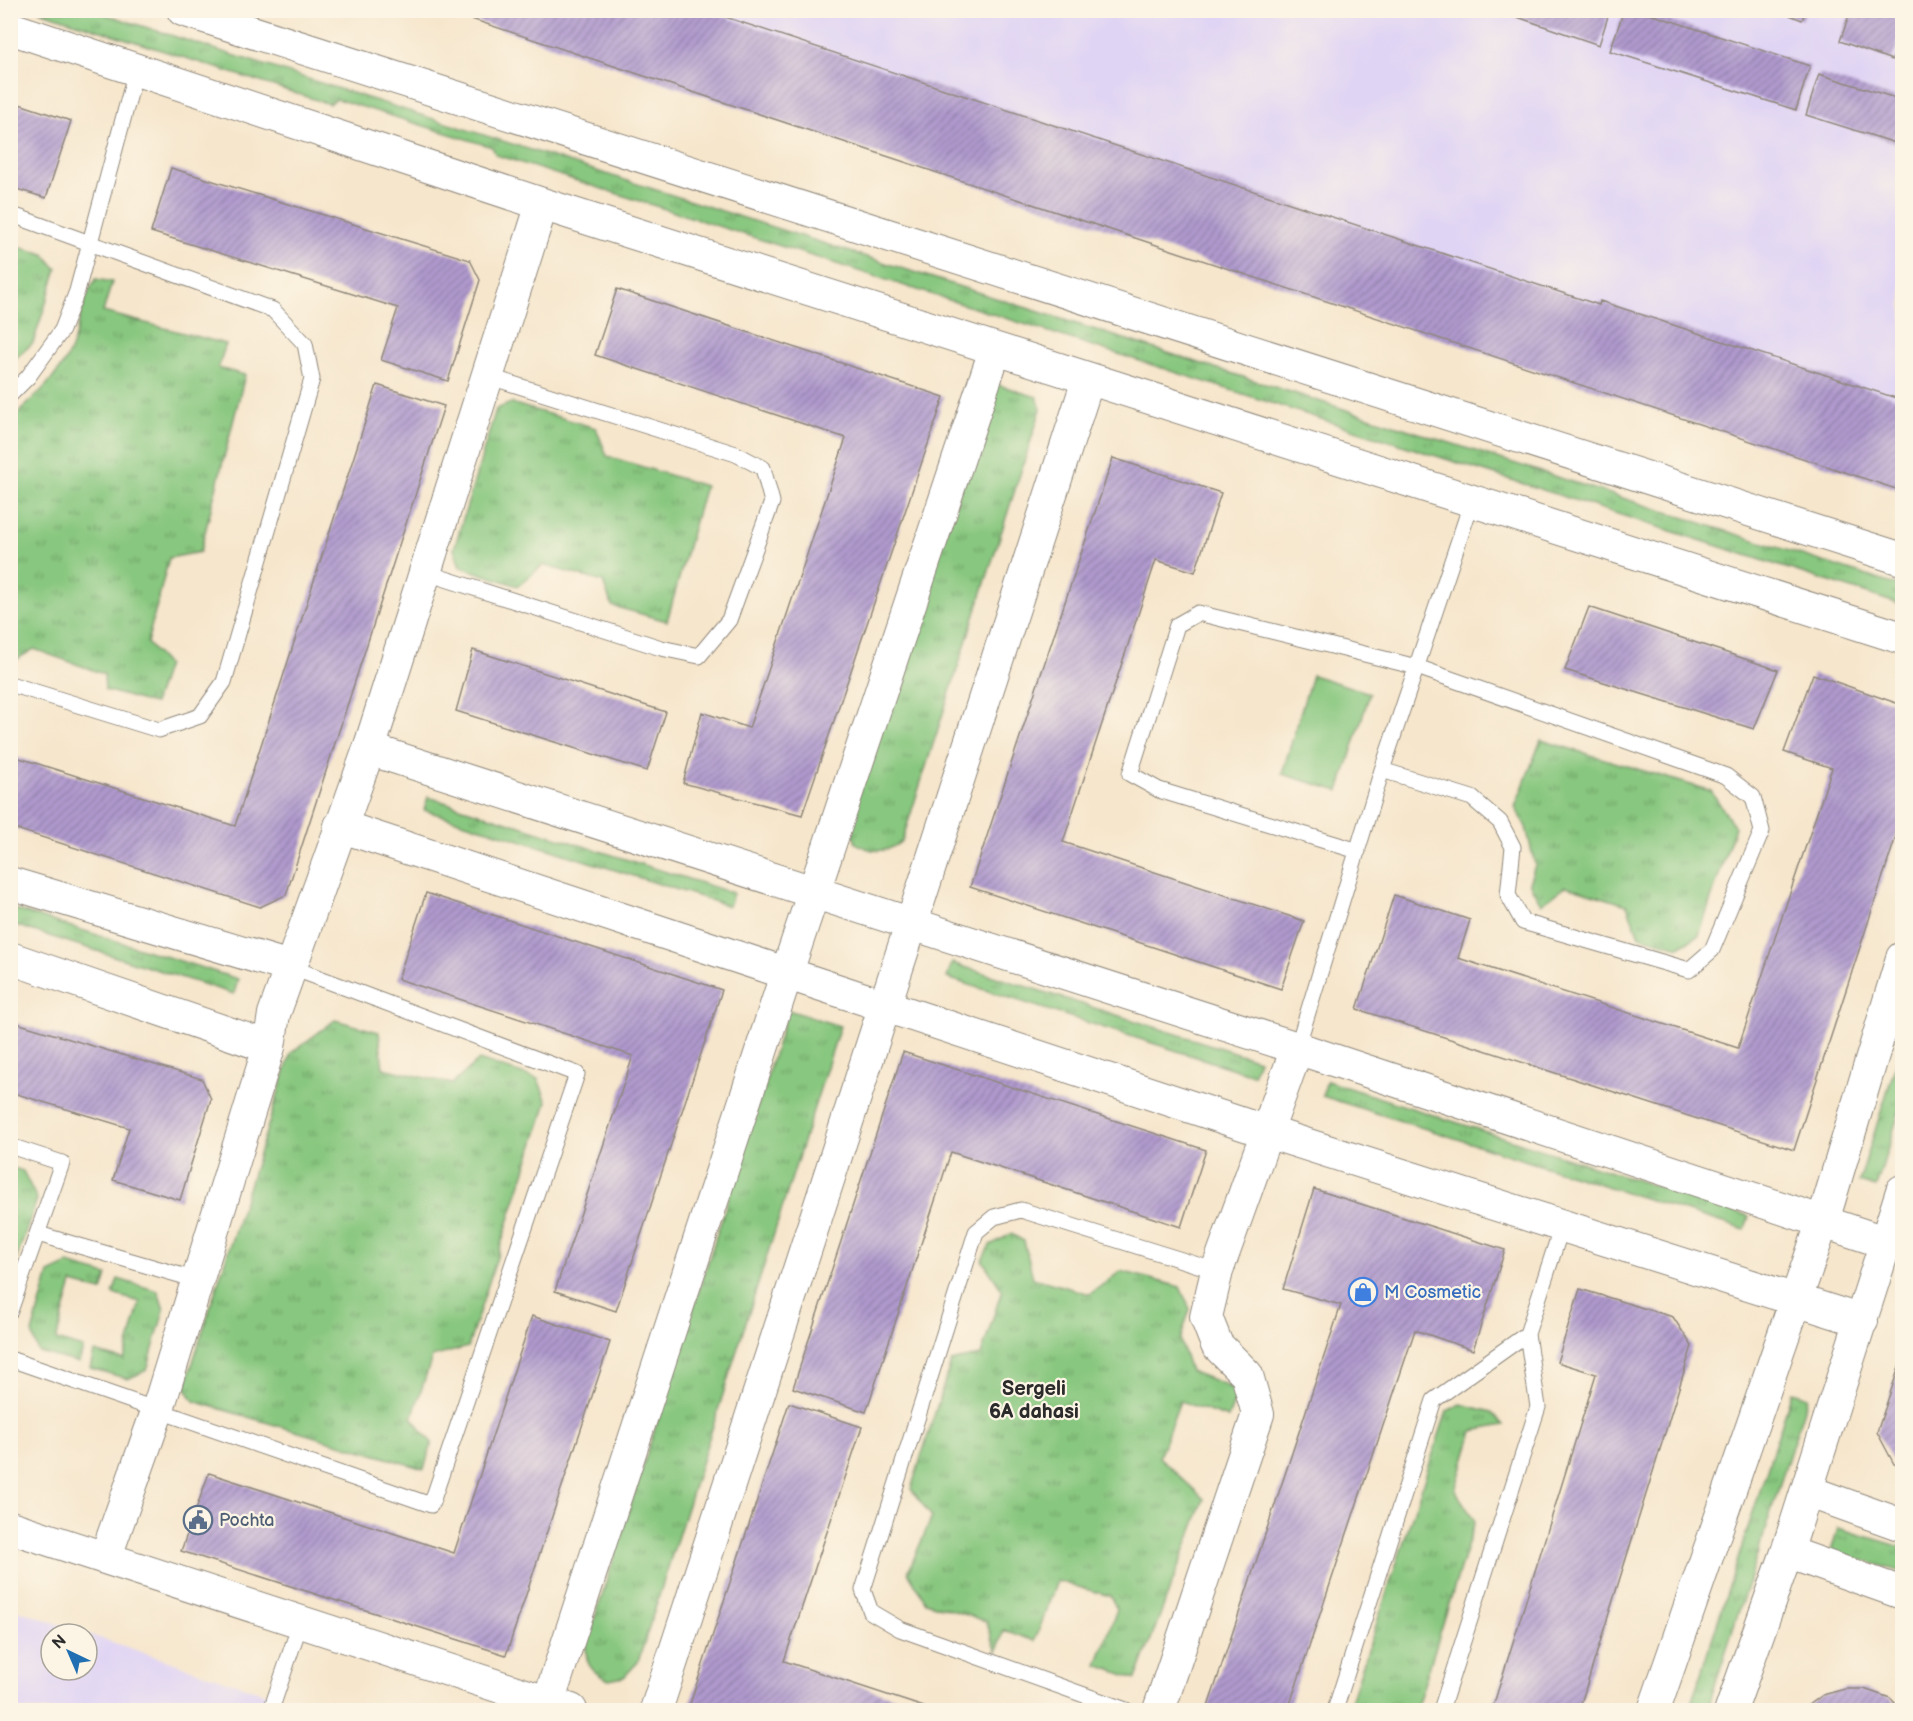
<svg xmlns="http://www.w3.org/2000/svg" width="1913" height="1721" viewBox="0 0 1913 1721" font-family="'Balsamiq Sans',sans-serif">
<defs>
<pattern id="grass-tufts" width="24" height="20" patternUnits="userSpaceOnUse" patternTransform="scale(1.5)"><rect width="24" height="20" fill="#88c77f"/><path d="M3 7l-1-3M5 7V3M7 7l1-3M15 17l-1-3M17 17v-4M19 17l1-3" fill="none" stroke="#6fa268"/></pattern>
<pattern id="building-hatch" width="6" height="6" patternUnits="userSpaceOnUse" patternTransform="scale(1.5)"><rect width="6" height="6" fill="#b09ace"/><path d="M-1 1l2-2M0 6l6-6M5 7l2-2" fill="none" stroke="#8f7ea7"/></pattern>
</defs>
<rect width="100%" height="100%" fill="#fcf5e5"/>
<filter id="ink" filterUnits="userSpaceOnUse"><feTurbulence type="fractalNoise" baseFrequency=".0167" numOctaves="2"/><feDisplacementMap in="SourceGraphic" scale="12" xChannelSelector="R" yChannelSelector="G"/><feConvolveMatrix kernelMatrix="1 2 1 2 8 2 1 2 1" color-interpolation-filters="sRGB"/></filter>
<filter id="wash" filterUnits="userSpaceOnUse"><feTurbulence type="fractalNoise" baseFrequency=".008" numOctaves="4" result="noise"/><feDisplacementMap in="SourceGraphic" scale="24" xChannelSelector="R" yChannelSelector="G"/><feGaussianBlur stdDeviation="1.35" result="paint"/><feColorMatrix in="noise" values="0 0 0 0 0 0 0 0 0 0 0 0 0 0 0 0 0 1.4 0 .05"/><feComposite in="paint" operator="in"/></filter>
<g filter="url(#wash)">
<rect width="100%" height="100%" fill="#f6e6cc"/>
<path fill="#e0d4f4" fill-rule="evenodd" d="M445,11H1902V491Z
M11,1608L313,1710H11ZM51,1634H87V1670H51Z"/>
<path fill="url(#grass-tufts)" stroke="#5a7955" stroke-width="1.5" d="M39,11H95L1902,587V605L496,155L492,147L337,99L329,104Z
M11,245L44,254L57,269L33,343L11,362Z
M96,279L112,282L103,312L226,344L218,368L245,375L200,552L169,558L147,643L167,665L154,704L105,690L104,674L34,649L11,663V420C29,402 51,384 65,361C80,337 77,305 96,279Z
M995,384L1037,397L1041,409L902,841C887,853 872,854 856,843L849,823Z
M511,403L596,428L607,456L705,486L667,621L612,606L603,582L543,565L518,586L460,567L454,549L496,409Z
M1541,740L1711,791L1735,827L1699,935L1679,947L1639,936L1627,905L1566,886L1541,904L1529,883L1535,865L1526,827L1515,807Z
M428,797L733,893L729,906L424,810Z
M11,908L238,979L234,994L11,924Z
M952,963L1259,1060L1253,1075L947,978Z
M788,1010L840,1026L638,1662L624,1677L609,1680C592,1673 585,1664 586,1646Z
M335,1020L379,1032L383,1068L452,1084L479,1060L538,1079L547,1102L468,1347L432,1357L412,1418L432,1443L424,1469L194,1401L185,1387L291,1053Z
M1902,1044V1103L1876,1187L1859,1182Z
M1327,1081L1749,1216L1745,1230L1322,1096Z
M11,1167L23,1171L37,1199L11,1275Z
M1011,1234L1024,1241L1033,1278L1090,1294L1121,1271L1180,1287L1190,1309L1180,1340L1190,1371L1239,1390L1228,1418L1180,1401L1159,1457L1204,1499L1136,1679L1097,1665L1117,1609L1110,1596L1057,1581L1035,1641L1004,1630L997,1652L986,1621L926,1602L908,1572L932,1517L911,1489L951,1362L981,1355L1002,1290L982,1260L990,1245Z
M68,1264L107,1275L102,1291L72,1283L56,1340L83,1348L79,1363L38,1352L32,1333L49,1273Z
M118,1279L158,1291L164,1310L147,1370L128,1379L90,1368L94,1352L124,1360L140,1302L113,1294Z
M1792,1392L1808,1397L1707,1710H1689Z
M1461,1404L1492,1412L1504,1425L1473,1431L1455,1490L1475,1521L1416,1710H1348L1447,1411Z
M1838,1528L1902,1547V1572L1831,1551Z"/>
<path fill="#88c77f" stroke="#5a7955" stroke-width="1.5" d="M1312,675L1370,693L1339,791L1282,774Z"/>
<g id="blocks">
<path fill="url(#building-hatch)" d="M444,10H704L1599,305L1600,301L1902,400V491Z
M1497,10H1610L1599,45Z
M1624,10H1638L1810,66L1796,110L1610,51Z
M1777,10H1806L1802,20Z
M1851,10H1902V32L1892,60L1840,41Z
M1819,74L1902,100V145L1806,115Z
M10,101L71,121L46,198L10,187Z
M171,168L470,260L480,280L448,381L381,360L398,308L151,232Z
M617,289L944,397L802,815L683,783L702,712L749,728L846,438L595,355Z
M377,385L444,406L286,895L260,907L10,827V755L235,826Z
M1113,458L1221,493L1195,572L1156,560L1063,842L1304,921L1281,989L970,887Z
M1589,607L1778,670L1754,729L1565,670Z
M473,650L666,712L647,771L456,711Z
M1813,674L1902,705V818L1794,1150L1357,1009L1394,895L1470,920L1458,958L1738,1048L1832,768L1784,752Z
M426,893L722,990L616,1311L555,1291L633,1056L398,979Z
M10,1021L202,1079L211,1099L180,1200L113,1180L129,1128L10,1092Z
M903,1052L1206,1150L1181,1227L951,1152L866,1412L793,1388Z
M1314,1189L1505,1250L1473,1350L1415,1330L1288,1710H1207L1341,1305L1283,1289Z
M1580,1289L1673,1317L1692,1346L1579,1710H1492L1596,1374L1557,1362Z
M532,1316L610,1342L506,1655L181,1551L209,1473L454,1553Z
M1902,1358V1467L1894,1464L1877,1432Z
M789,1403L862,1427L784,1661L933,1710H708L690,1704Z
M1845,1689H1864L1890,1698L1902,1710H1802L1823,1695Z"/>
</g>
</g>
<g filter="url(#ink)">
<use href="#blocks" fill-opacity="0" stroke="#90887c" stroke-width="1.5"/>
<g fill="none" stroke-linecap="round" stroke-linejoin="round">
<g stroke="#90887c" stroke-width="17">
<path id="service" d="M10,214L273,310L305,344L312,379L224,682L200,716L159,730L10,684
M10,395L28,377L62,330L77,291L136,71
M424,572L661,648L699,656L729,620L772,502L763,468L736,454L487,376
M1358,851L1159,790L1130,774L1177,625L1198,613L1417,667L1726,776L1753,797L1762,831L1712,950L1689,970L1523,922L1508,895L1513,847L1500,822L1472,798L1382,770
M1297,1048L1382,770L1472,501
M10,1146L62,1163L10,1311
M38,1234L197,1280
M10,1359L431,1505L577,1074L290,967
M271,1710L301,1621
M1126,1710L900,1629L871,1612L863,1590L976,1232L994,1217L1021,1210L1217,1271
M1335,1710L1434,1400L1527,1334
M1441,1710L1538,1407L1527,1334L1562,1226"/>
</g>
<g stroke="#90887c" stroke-width="34">
<path id="minor" d="M183,10L1902,559
M10,28L542,204L1902,638
M369,749L1297,1048L1887,1243
M340,826L1267,1132L1862,1321
M10,883L290,967
M10,958L269,1047
M1807,1491L1902,1525
M10,1527L571,1710
M1787,1552L1902,1593
M106,1556L158,1409L269,1047L274,1014L369,749L542,204
M548,1703L786,975L995,350
M656,1710L1088,380
M1159,1710L1258,1414L1247,1375L1217,1345L1206,1317L1217,1271L1297,1048
M1654,1710L1823,1221L1902,958
M1731,1710L1787,1552L1902,1191"/>
</g>
<use href="#service" stroke="#fff" stroke-width="15"/>
<use href="#minor" stroke="#fff" stroke-width="32"/>
</g>
</g>
<defs>
<g id="shop-ring" transform="scale(1.5)"><circle r="9.5" fill="#fcf5e5" stroke="#3f7fe0" stroke-width="1.5"/><path d="M-5-2.5h2.3a2.7 3.5 0 0 1 5.4 0H5L5.5 6h-11ZM-1.5-2.5h3a1.5 2.3 0 0 0-3 0Z" fill="#3f7fe0"/></g>
<g id="civic-ring" transform="scale(1.5)"><circle r="9.5" fill="#fcf5e5" stroke="#5c6f8a" stroke-width="1.5"/><path d="M-.6-6.5H3V-4.5H.6V-3L4-1V1h2V6H-6V1h2V-1L-.6-3ZM-1.2 2.5V6h2.4V2.5Z" fill="#5c6f8a"/></g>
</defs>
<g fill-rule="evenodd">
<use href="#shop-ring" x="1363" y="1292"/>
<use href="#civic-ring" x="198" y="1520"/>
</g>
<g text-anchor="middle" stroke-width="4.5" stroke-linejoin="round" paint-order="stroke">
<g font-size="18" fill="#366cbe" stroke="#fcf5e5" text-anchor="start">
<text x="1384" y="1298">M Cosmetic</text>
</g>
<g font-size="18" fill="#4e5e75" stroke="#fcf5e5" text-anchor="start">
<text x="219" y="1526">Pochta</text>
</g>
<g font-size="20" font-weight="bold" fill="#2b2b2b" stroke="#fcf5e5">
<text x="1034" y="1395">Sergeli<tspan x="1034" dy="23">6A dahasi</tspan></text>
</g>
</g>
<rect width="1913" height="1721" fill="none" stroke="#fcf5e5" stroke-width="36"/>
<g transform="translate(69 1652) rotate(316)"><circle r="28" fill="#fcf5e5" stroke="#a8a49b" stroke-width="1.5"/>
<path d="M0-4.5L10 22L0 15L-10 22Z" fill="#1f6fb2"/>
<text y="-9" font-size="16" font-weight="bold" text-anchor="middle" fill="#2b2b2b">N</text>
</g>
</svg>
